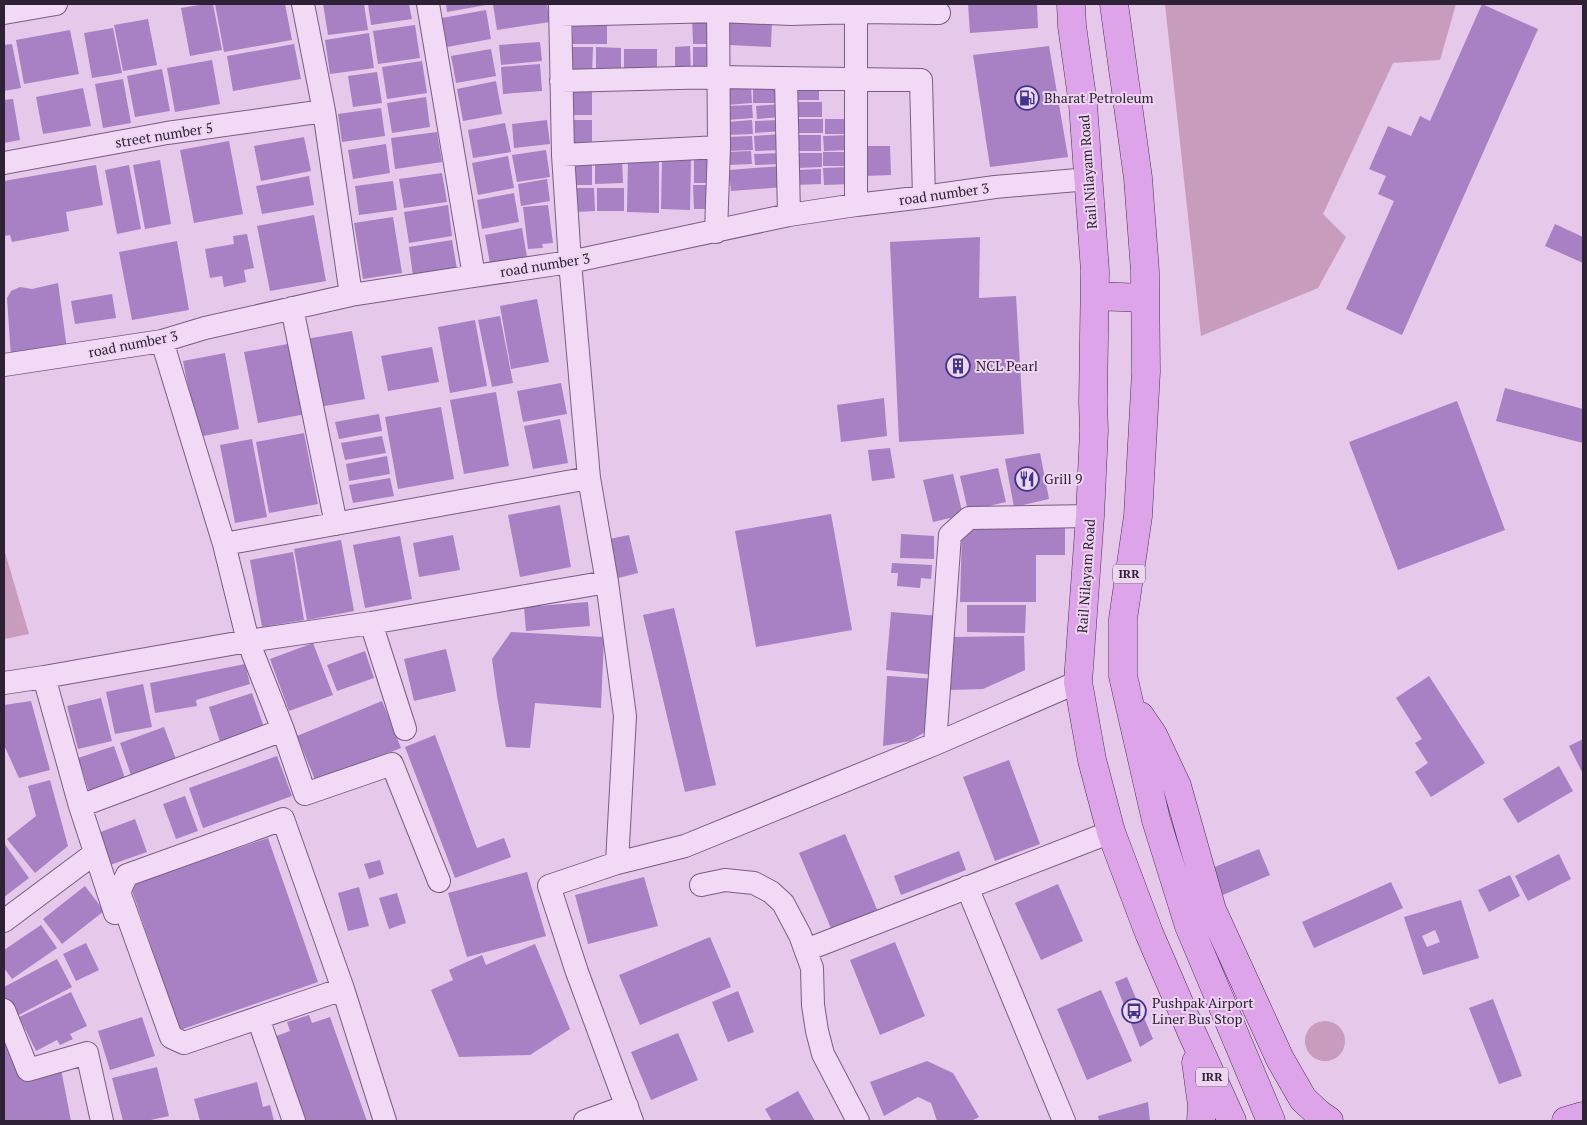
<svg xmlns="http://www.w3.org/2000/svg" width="1587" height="1125" viewBox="0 0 1587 1125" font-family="'PT Serif',serif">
<rect width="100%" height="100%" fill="#e5c8ea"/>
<path fill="#c79cbc" d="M1165,4H1456L1440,60L1393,63L1323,214L1346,237L1318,288L1201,336Z
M4,549L29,634L4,639Z
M1305 1041a20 20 0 1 1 40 0a20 20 0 1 1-40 0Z"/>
<path fill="#a781c4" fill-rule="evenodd" d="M206,4H213L222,50L190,56L181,8Z
M215,4H285L292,40L224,52Z
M323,4H364L368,30L328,35Z
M368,4H409L412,19L371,25Z
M446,4H486V5L447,12Z
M501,4H547L550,22L497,30L493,5Z
M968,4H1037L1038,28L970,33Z
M1482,4L1538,29L1402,335L1346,309L1394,201L1378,194L1386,176L1369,169L1388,126L1411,136L1420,116L1430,121Z
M486,10L491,39L447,47L442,18Z
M692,17H708V44H693Z
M730,17L772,19L771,47L729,45Z
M148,19L157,65L123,71L114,25Z
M573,20H607V44H572Z
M415,25L420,58L378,64L373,31Z
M113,28L122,73L92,78L84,33Z
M70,30L79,74L24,84L16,40Z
M369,33L374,68L330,74L325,40Z
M540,42L542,61L501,65L499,45Z
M12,44L21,88L4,91V45Z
M294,44L301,79L233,91L227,56Z
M690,46L691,73H675V47Z
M1049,46L1068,157L990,167L973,55Z
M572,47H593L592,74L571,73Z
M596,47L621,48V73L596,72Z
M693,47H709V73L693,72Z
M491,49L496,76L456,83L451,56Z
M624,49H657V74L624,73Z
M212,60L220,104L175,112L167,68Z
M422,61L427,93L387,99L382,67Z
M540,64L542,91L503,94L501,67Z
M162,69L170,111L135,117L127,76Z
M377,72L382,103L353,107L348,76Z
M123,79L131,123L103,128L95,84Z
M496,81L502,114L463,121L457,89Z
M751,85L752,103L726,105L725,87Z
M795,85H819V100H795Z
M753,86H782V103H753Z
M83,88L91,126L43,134L36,97Z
M572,89H592V115H572Z
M426,97L430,127L392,133L387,103Z
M13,99L20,140L4,143V100Z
M795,102H822V117H795Z
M781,104L782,117L757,119L756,106Z
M752,105L753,118L726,120L725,106Z
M381,108L385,136L342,142L338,114Z
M797,119H823V133H797Z
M825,119H849L850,134H825Z
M547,120L550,144L514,148L512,124Z
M571,120H592V143H571Z
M752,120L753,134L727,135V122Z
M780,120L781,131L755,133V121Z
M505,123L511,152L473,158L468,130Z
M437,132L442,162L395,169L391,138Z
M780,134L782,150L755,151L754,136Z
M796,135H821V151H796Z
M850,135V150L824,151L823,136Z
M752,136L753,150L727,151L726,137Z
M304,137L311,171L261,181L254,146Z
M229,141L243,214L194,223L180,150Z
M386,144L390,173L353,179L348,150Z
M863,146H890L891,175L863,176Z
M546,150L550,177L517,182L512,155Z
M751,151L752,164L728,165L727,152Z
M823,152H849L850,166H823Z
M781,153V164L755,165L754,154Z
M796,153H822V167L796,168Z
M508,156L514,188L478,195L472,163Z
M628,157H659V213L627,212Z
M622,159L623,183L595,184V160Z
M160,160L171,224L145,229L133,165Z
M573,160H592V185H574Z
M662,160H691L690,210L661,209Z
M694,160H711V183H694Z
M96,165L103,205L66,212L69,231L12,242L10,235L4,236V181Z
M129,165L141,229L117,234L105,170Z
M782,166L784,187L731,191L729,170Z
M850,167L851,184L824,185L823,168Z
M821,169V184L796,185V170Z
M442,173L447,202L404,208L399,179Z
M309,176L314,205L262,214L256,186Z
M547,179L550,201L521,206L518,184Z
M393,181L397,210L359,215L355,186Z
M693,185H712L713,209H694Z
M575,188H594L595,211L575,212Z
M597,188H624V211H597Z
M514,193L519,222L482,229L477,200Z
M448,205L452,236L409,243L404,212Z
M548,205L553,243L542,244L543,248L528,249L523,207Z
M314,215L326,281L270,291L257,226Z
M393,217L402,273L363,279L354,223Z
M1555,224L1583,237V263L1545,246Z
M522,228L527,257L490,264L485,235Z
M247,234L254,268L244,270L246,282L224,287L222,276L210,278L205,249L234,244L233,236Z
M980,237L979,298L1016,296L1024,434L899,442L890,242Z
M452,240L457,269L413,276L409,247Z
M177,241L189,310L132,320L119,252Z
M58,283L67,349L11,357L7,298L11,291L20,287L32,289Z
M112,294L116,318L75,324L71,301Z
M537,299L549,362L511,369L500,306Z
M500,316L513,383L492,387L478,320Z
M475,320L487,386L450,393L438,327Z
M352,331L365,399L319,407L306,339Z
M293,343L306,414L258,423L244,352Z
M432,347L439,382L388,391L381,356Z
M225,353L239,429L198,437L183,361Z
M561,383L567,414L523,422L517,391Z
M1505,388L1583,409V443L1496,421Z
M496,392L509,466L464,474L450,400Z
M884,398L887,436L841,442L837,405Z
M1457,401L1505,530L1398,570L1349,442Z
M441,407L454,479L398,489L385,417Z
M379,414L382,431L339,439L335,422Z
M560,419L568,463L533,469L524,426Z
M304,433L318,504L269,513L256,442Z
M382,436L386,453L345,460L341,443Z
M252,439L267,517L235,523L220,445Z
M890,448L895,478L872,481L868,450Z
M1040,453L1049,499L1014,507L1005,459Z
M387,456L390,474L349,481L346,464Z
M998,468L1006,502L968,511L960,476Z
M953,474L963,515L933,522L923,480Z
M390,478L394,496L353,503L349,485Z
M560,505L571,567L520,577L508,515Z
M831,514L852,630L756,647L735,531Z
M1065,527V555H1036V602H960L962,529Z
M901,534L934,536V559L900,558Z
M453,535L460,570L419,577L413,543Z
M629,535L638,573L618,578L609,539Z
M400,536L412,599L365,608L353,545Z
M341,540L354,611L307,620L294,549Z
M293,552L304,620L262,627L250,560Z
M892,563L932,565L931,579L921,578L920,588L897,586L898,573H891Z
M588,602L590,626L526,631L524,607Z
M967,605H1026L1025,633L967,632Z
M674,608L716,785L685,792L643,615Z
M891,612L940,616L936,675L886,670Z
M511,632L604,637L601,708L535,703L530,748L506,747L497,696L492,659Z
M1024,636L1025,670L983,689L951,690L950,637Z
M313,643L333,695L289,711L270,659Z
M446,649L456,691L414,701L404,659Z
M365,651L374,678L337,691L327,665Z
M245,664L250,684L196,700L197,706L155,713L150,683Z
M887,676L936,679L932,728L910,741L883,746Z
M1429,676L1485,763L1431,797L1415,772L1428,763L1415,743L1422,739L1396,698Z
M143,684L152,727L115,734L106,692Z
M252,693L264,727L220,742L209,707Z
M101,698L112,741L78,749L67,706Z
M31,701L50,770L19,778L4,745V705Z
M382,701L401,748L316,782L297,736Z
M164,727L177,762L132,778L120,743Z
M435,735L477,848L504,838L511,857L455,878L405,747Z
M1583,739V774L1569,746Z
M114,746L127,784L91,797L78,758Z
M277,756L292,796L203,828L189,788Z
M1009,760L1040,844L995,861L963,777Z
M1559,766L1573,791L1518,823L1503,799Z
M50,780L68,846L35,873L7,839L36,816L28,786Z
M185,796L198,831L176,839L163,804Z
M135,819L147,852L110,865L98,833Z
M845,834L879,914L833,933L799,853Z
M268,838L318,982L180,1030L130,885Z
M4,843L29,878L4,897Z
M1259,849L1270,875L1223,895L1212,868Z
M959,851L966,870L901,895L894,876Z
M1559,854L1571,879L1528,901L1515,876Z
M380,860L384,874L369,879L364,864Z
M527,872L546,936L467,957L448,893Z
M1510,875L1520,896L1489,912L1478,890Z
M644,877L658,926L588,944L575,895Z
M1391,882L1403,908L1314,948L1302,922Z
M1058,884L1083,941L1041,960L1015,903Z
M85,886L104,911L62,944L43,919Z
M359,887L369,926L348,931L338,893Z
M397,893L406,923L389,929L379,898Z
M1461,900L1479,958L1423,975L1404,917ZM1435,930L1440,942L1427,947L1422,936Z
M41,925L57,948L12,979L4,968V950Z
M710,937L731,987L640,1025L619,975Z
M895,942L925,1016L880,1035L850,960Z
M86,943L99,970L76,981L63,954Z
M535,944L570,1029L530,1055L459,1057L431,990L453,980L449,970L482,955L486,965Z
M57,959L72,987L15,1017L4,997V987Z
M1127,977L1153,1039L1140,1047L1115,982Z
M1101,990L1132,1061L1087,1080L1057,1009Z
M738,991L754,1032L728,1042L712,1002Z
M71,992L87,1026L70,1034L73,1039L60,1045L57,1040L36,1051L19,1017Z
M1493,999L1522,1076L1499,1084L1469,1008Z
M309,1015L312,1023L330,1017L367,1121H301L271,1038L290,1031L287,1022Z
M142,1017L155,1056L110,1070L98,1031Z
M678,1033L698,1080L651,1100L631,1052Z
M4,1040L23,1077L61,1069L71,1121H4Z
M927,1061L953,1073L979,1117L971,1121H937L931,1103L918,1097L884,1116L870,1082Z
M157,1067L169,1116L146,1121H123L112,1078Z
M257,1082L263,1107L270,1105L274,1121H200L194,1099Z
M798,1091L815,1121H772L765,1109Z
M1148,1102L1150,1121H1099L1098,1116Z"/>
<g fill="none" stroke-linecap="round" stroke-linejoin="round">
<g stroke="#785e84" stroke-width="24">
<path id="street" d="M303,4L324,111L351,295
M428,4L474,276
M560,4L563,155L570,262L589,478L607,582L625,716L617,863
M4,13L56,4
M560,15L718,11L791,14L856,12L939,13
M786,79L789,215
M561,81L718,77L921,80L924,197
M563,155L719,147
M4,163L167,133L324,111
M856,205V4
M716,232L719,147L718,4
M292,308L336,524
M162,341L224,544L248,641L283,730L305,794L392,764L439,881
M4,365L162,341L205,328L351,295L474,276L570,262L789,215L856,205L924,197L995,187L1089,179
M224,544L589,478
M371,623L405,729
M44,677L80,806L115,913
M4,683L44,677L248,641L371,623L607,582
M935,744L950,535L969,518L1090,516
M80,806L283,730
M701,885L725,880L754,883L771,892L783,903L800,935L812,968L813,1005L817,1031L823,1054L858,1121
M967,887L1064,1121
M4,921L95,853
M806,950L1111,832
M343,989L184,1043L171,1037L119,892L127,875L283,819L343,989L385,1121
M4,1010L28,1070L87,1053L102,1121
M258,1018L294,1121
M585,1121L627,1106
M632,1121L577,972L549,886L617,863L685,846L935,744L1078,682"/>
</g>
<g stroke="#463253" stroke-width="29">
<path id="primary" d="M1071,4L1072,26L1083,104L1095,271L1093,403L1094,430L1090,516L1078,682L1092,760L1111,832L1149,933L1192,1033L1232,1121
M1114,4L1138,178L1145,271L1146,372L1138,516L1123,619V676L1156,820L1189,926L1271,1121
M1095,296L1145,298
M1140,716L1153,735L1177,786L1212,910L1280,1059L1303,1099L1319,1114L1329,1121
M1196,1062L1202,1105L1201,1121
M1566,1121L1583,1116"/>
</g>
<use href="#street" stroke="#f2daf6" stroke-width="22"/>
<use href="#primary" stroke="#dea4e9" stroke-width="28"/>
</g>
<defs>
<g id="fuel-ring" transform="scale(1.25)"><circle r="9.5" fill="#eed6f2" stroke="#41348d" stroke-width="1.5"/><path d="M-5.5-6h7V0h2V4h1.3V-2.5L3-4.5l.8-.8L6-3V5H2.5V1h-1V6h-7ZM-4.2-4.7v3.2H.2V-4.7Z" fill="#41348d"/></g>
<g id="building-ring" transform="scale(1.25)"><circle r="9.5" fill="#eed6f2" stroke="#41348d" stroke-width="1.5"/><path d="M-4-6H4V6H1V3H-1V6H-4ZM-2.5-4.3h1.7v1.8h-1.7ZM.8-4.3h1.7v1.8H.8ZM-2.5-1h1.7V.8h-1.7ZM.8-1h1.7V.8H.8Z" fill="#41348d"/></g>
<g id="restaurant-ring" transform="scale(1.25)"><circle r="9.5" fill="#eed6f2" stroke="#41348d" stroke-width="1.5"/><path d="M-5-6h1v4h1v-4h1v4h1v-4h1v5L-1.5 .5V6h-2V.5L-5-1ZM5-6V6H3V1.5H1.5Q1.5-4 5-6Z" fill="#41348d"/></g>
<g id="bus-ring" transform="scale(1.25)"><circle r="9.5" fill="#eed6f2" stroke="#41348d" stroke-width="1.5"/><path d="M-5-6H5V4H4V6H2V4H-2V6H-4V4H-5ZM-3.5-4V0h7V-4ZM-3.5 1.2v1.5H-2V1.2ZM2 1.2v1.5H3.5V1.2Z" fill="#41348d"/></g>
</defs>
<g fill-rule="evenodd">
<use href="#fuel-ring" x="1027" y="98"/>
<use href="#building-ring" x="958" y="366"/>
<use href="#restaurant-ring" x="1027" y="479"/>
<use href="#bus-ring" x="1134" y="1011"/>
</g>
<g text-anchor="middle" stroke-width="4" stroke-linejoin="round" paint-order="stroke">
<g fill="#eed6f2" stroke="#68576e" stroke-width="1">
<rect x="1113" y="564.5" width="32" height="19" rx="4"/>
<rect x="1196" y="1067.5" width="32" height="19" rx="4"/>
</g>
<g font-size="12" font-weight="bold" fill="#2e2136">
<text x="1129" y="578">IRR</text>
<text x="1212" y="1081">IRR</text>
</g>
<g font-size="14" fill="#2e2136" stroke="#eed6f2" text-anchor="start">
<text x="1044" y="103">Bharat Petroleum</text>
<text x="976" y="371">NCL Pearl</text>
<text x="1044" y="484">Grill 9</text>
<text x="1152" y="1008">Pushpak Airport<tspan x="1152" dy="16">Liner Bus Stop</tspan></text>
</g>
<g font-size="14" fill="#2e2136" stroke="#eed6f2">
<text transform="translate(164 135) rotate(-9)" y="5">street number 5</text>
<text transform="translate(1088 172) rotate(-94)" y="5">Rail Nilayam Road</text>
<text transform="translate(944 194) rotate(-8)" y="5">road number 3</text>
<text transform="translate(545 265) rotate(-9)" y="5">road number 3</text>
<text transform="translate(133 344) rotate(-11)" y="5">road number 3</text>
<text transform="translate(1086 576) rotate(-86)" y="5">Rail Nilayam Road</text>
</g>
</g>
<rect width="1587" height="1125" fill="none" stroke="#2e2136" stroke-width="10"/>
</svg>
